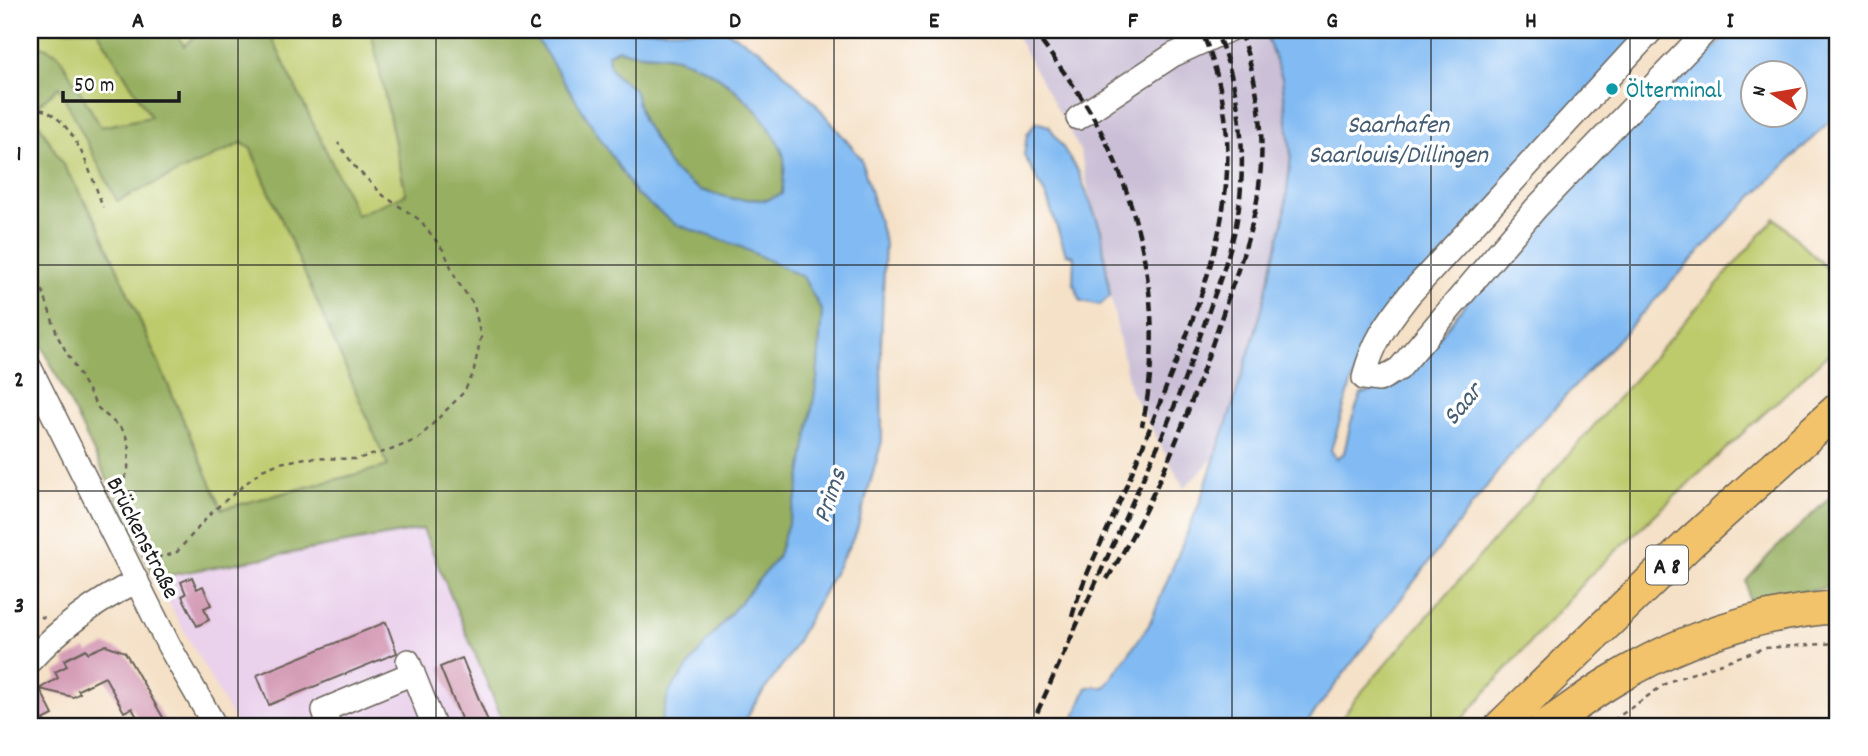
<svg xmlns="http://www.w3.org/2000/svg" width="1868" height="756" viewBox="0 0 1868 756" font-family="Dekko,sans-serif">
<rect width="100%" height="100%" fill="#fff"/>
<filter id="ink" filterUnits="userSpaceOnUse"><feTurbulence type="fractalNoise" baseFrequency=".0143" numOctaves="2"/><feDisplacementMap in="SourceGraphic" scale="14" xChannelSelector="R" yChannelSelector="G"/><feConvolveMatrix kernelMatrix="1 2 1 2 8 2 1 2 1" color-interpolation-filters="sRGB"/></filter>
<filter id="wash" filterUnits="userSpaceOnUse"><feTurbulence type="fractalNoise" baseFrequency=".00686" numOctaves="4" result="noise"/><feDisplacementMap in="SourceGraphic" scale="28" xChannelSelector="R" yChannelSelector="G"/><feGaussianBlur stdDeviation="1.57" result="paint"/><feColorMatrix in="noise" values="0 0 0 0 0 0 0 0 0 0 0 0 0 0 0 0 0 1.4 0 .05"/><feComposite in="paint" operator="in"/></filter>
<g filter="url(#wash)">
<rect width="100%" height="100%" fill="#f5e1c7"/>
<path fill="#ead1ec" d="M423,529L505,726H237L155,578Z"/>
<path fill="#cabfd6" d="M1013,30H1641L1184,488L1130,389L1080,150Z"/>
<path fill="#becb6c" stroke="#6d7444" stroke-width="2" d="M30,30H97L151,117L100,127L58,54L42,46L30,50Z
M174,30H202L184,46Z
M268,30H371L406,194L357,216Z
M59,86L117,200L242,143L251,149L389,466L222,509L97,222L31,110Z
M1775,218L1838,279V345L1589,576L1456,726H1336L1357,697Z"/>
<path fill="#96af60" stroke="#59663e" stroke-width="2" fill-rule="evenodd" d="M97,30H174L184,46L202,30H268L357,215L406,194L371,30H531L636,194L803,277L822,311L817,380L798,492L777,558L711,637L669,692L660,726H505L423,529L155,578L30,321V50L42,46L58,54L101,127L151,117ZM59,87L117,201L242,143L251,149L388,466L222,509L97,222L31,111Z
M618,49C641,57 655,53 676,58C719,68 765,111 782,151C787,162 783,182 782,194L767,200L734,199L700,190L672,170L642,119L634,89L616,76L609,64L608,54Z
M1838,490V586L1749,600L1746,581L1770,554Z"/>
<path fill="#82bbf3" stroke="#4f6c88" stroke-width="2" fill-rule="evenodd" d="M531,30H725L760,50L814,102L861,158L885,243L881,346L882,441L856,533L788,657L752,708L743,726H660L669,692L711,637L777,558L798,492L817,380L822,311L803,277L741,247L675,224L636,194ZM618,49C641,57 656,53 676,58C720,69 764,109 782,151C787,162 783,182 782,194L767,200L734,199L700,190L672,170L642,119L634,89L616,76L609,64L608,54Z
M1264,30H1644L1371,336L1351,384L1331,450L1336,458L1344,453L1351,422L1361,394L1381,389L1400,379L1424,357L1471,296L1587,168L1733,30H1838V113L1731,218L1509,457L1304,726H1071L1087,687H1105L1149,625L1199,504L1232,408L1260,316L1284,218L1291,155L1282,78ZM1752,74H1794V116H1752Z
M1036,122L1049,126L1078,171L1101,230L1110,296L1100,305L1081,301L1073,282L1074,256L1066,254L1047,198L1024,155L1027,135Z"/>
<g id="blocks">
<path fill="#d59eb7" d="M192,577L197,589L203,586L211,605L204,608L209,620L197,626L182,596L186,594L181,582Z
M386,622L397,653L269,705L257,675Z
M106,645L125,652L168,726H142L132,708L124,712L105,677L78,690L80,693L73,697L40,689L53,715L43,720L46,726H30V694L58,678L55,672L67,666L64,660L86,649L88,653Z
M462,658L490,726H464L440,667Z"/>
</g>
</g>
<g filter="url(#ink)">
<use href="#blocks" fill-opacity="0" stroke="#686158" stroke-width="2"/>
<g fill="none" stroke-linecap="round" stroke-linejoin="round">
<g stroke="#686158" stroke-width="26">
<path id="minor" d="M1652,30L1409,295C1387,323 1372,343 1364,378L1379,380L1399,369L1536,208L1707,30
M1078,118L1173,55L1228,30
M30,368L169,646L215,726
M30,661C60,628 97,601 137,581
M408,661L434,726
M329,726L324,710L413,673"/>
</g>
<g stroke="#686158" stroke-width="35">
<path id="highway" d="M1501,726L1690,543L1838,409
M1546,726C1567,712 1586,697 1607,684C1677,641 1756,613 1838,607"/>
</g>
<path stroke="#686158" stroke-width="2.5" stroke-dasharray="5 5" stroke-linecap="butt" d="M30,109C35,109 42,109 46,111C77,125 92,178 103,207
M30,252L58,337L98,408L125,432L129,448L128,469L120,492L116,498
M147,560L176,553L214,510L262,470L280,463L306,458L356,459L391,450L418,439L464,392L473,374L481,337L474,305L457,281L444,251L420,220L384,196L355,167L338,143
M30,615L47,618
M1605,726L1668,682L1764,648L1838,643"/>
<use href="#minor" stroke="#fff" stroke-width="23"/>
<use href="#highway" stroke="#f2c36a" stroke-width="32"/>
<path stroke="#1c1c1c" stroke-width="4.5" stroke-dasharray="10 5" stroke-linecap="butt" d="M1033,30C1052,57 1074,84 1091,113C1144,206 1166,321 1142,426
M1107,579C1158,498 1192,404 1223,313C1237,271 1254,230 1259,186C1266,133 1258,79 1239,30
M1072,617C1082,580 1101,544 1117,508C1135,466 1152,423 1169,380C1217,261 1255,155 1201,30
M1031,726L1164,432C1179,396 1192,359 1205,322C1216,290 1229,258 1236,225C1248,162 1242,88 1215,30"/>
</g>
</g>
<path fill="none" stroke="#1c1c1c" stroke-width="2" stroke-opacity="0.55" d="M238,30V726M436,30V726M636,30V726M834,30V726M1034,30V726M1232,30V726M1431,30V726M1630,30V726M30,265H1838M30,491H1838"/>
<circle fill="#0f9aa8" stroke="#fff" stroke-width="2.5" cx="1612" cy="89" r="7"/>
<g text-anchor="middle" stroke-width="7" stroke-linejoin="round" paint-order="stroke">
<rect fill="#fff" stroke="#606060" stroke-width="2" x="1646" y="545.5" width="42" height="39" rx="5"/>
<g font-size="23" font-weight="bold" fill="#1c1c1c">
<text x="1667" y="573">A 8</text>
</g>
<g font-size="24" fill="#0d838f" stroke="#fff" text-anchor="start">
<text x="1626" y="97">Ölterminal</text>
</g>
<g font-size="24" fill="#1c1c1c" stroke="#fff">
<text transform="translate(144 537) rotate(63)" y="8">Brückenstraße</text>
</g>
<g font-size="26" font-style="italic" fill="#455c72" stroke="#fff">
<text x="1398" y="132">Saarhafen<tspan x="1398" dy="30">Saarlouis/Dillingen</tspan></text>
<text transform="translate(1461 403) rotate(-50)" y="9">Saar</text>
<text transform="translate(828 495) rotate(-71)" y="9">Prims</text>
</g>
</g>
<rect width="1868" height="756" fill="none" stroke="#fff" stroke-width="77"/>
<g transform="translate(1774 94) rotate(281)"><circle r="33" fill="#ffffff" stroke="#a4a4a4" stroke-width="2"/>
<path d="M0-5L12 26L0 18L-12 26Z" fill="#c8321e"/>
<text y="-10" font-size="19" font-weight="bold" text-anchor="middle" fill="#1c1c1c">N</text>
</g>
<path d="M63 91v10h116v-10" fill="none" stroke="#1c1c1c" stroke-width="3.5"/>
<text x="74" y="91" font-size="21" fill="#1c1c1c" stroke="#ffffff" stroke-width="5" paint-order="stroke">50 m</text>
<rect x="38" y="38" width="1791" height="680" fill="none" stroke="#1c1c1c" stroke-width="2.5"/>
<g font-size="23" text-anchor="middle" font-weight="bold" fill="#1c1c1c">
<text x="138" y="27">A</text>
<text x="337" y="27">B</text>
<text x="536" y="27">C</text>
<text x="735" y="27">D</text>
<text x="934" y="27">E</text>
<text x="1133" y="27">F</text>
<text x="1332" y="27">G</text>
<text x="1531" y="27">H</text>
<text x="1730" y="27">I</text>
<text x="19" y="160">1</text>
<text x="19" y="386">2</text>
<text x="19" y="612">3</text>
</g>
</svg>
